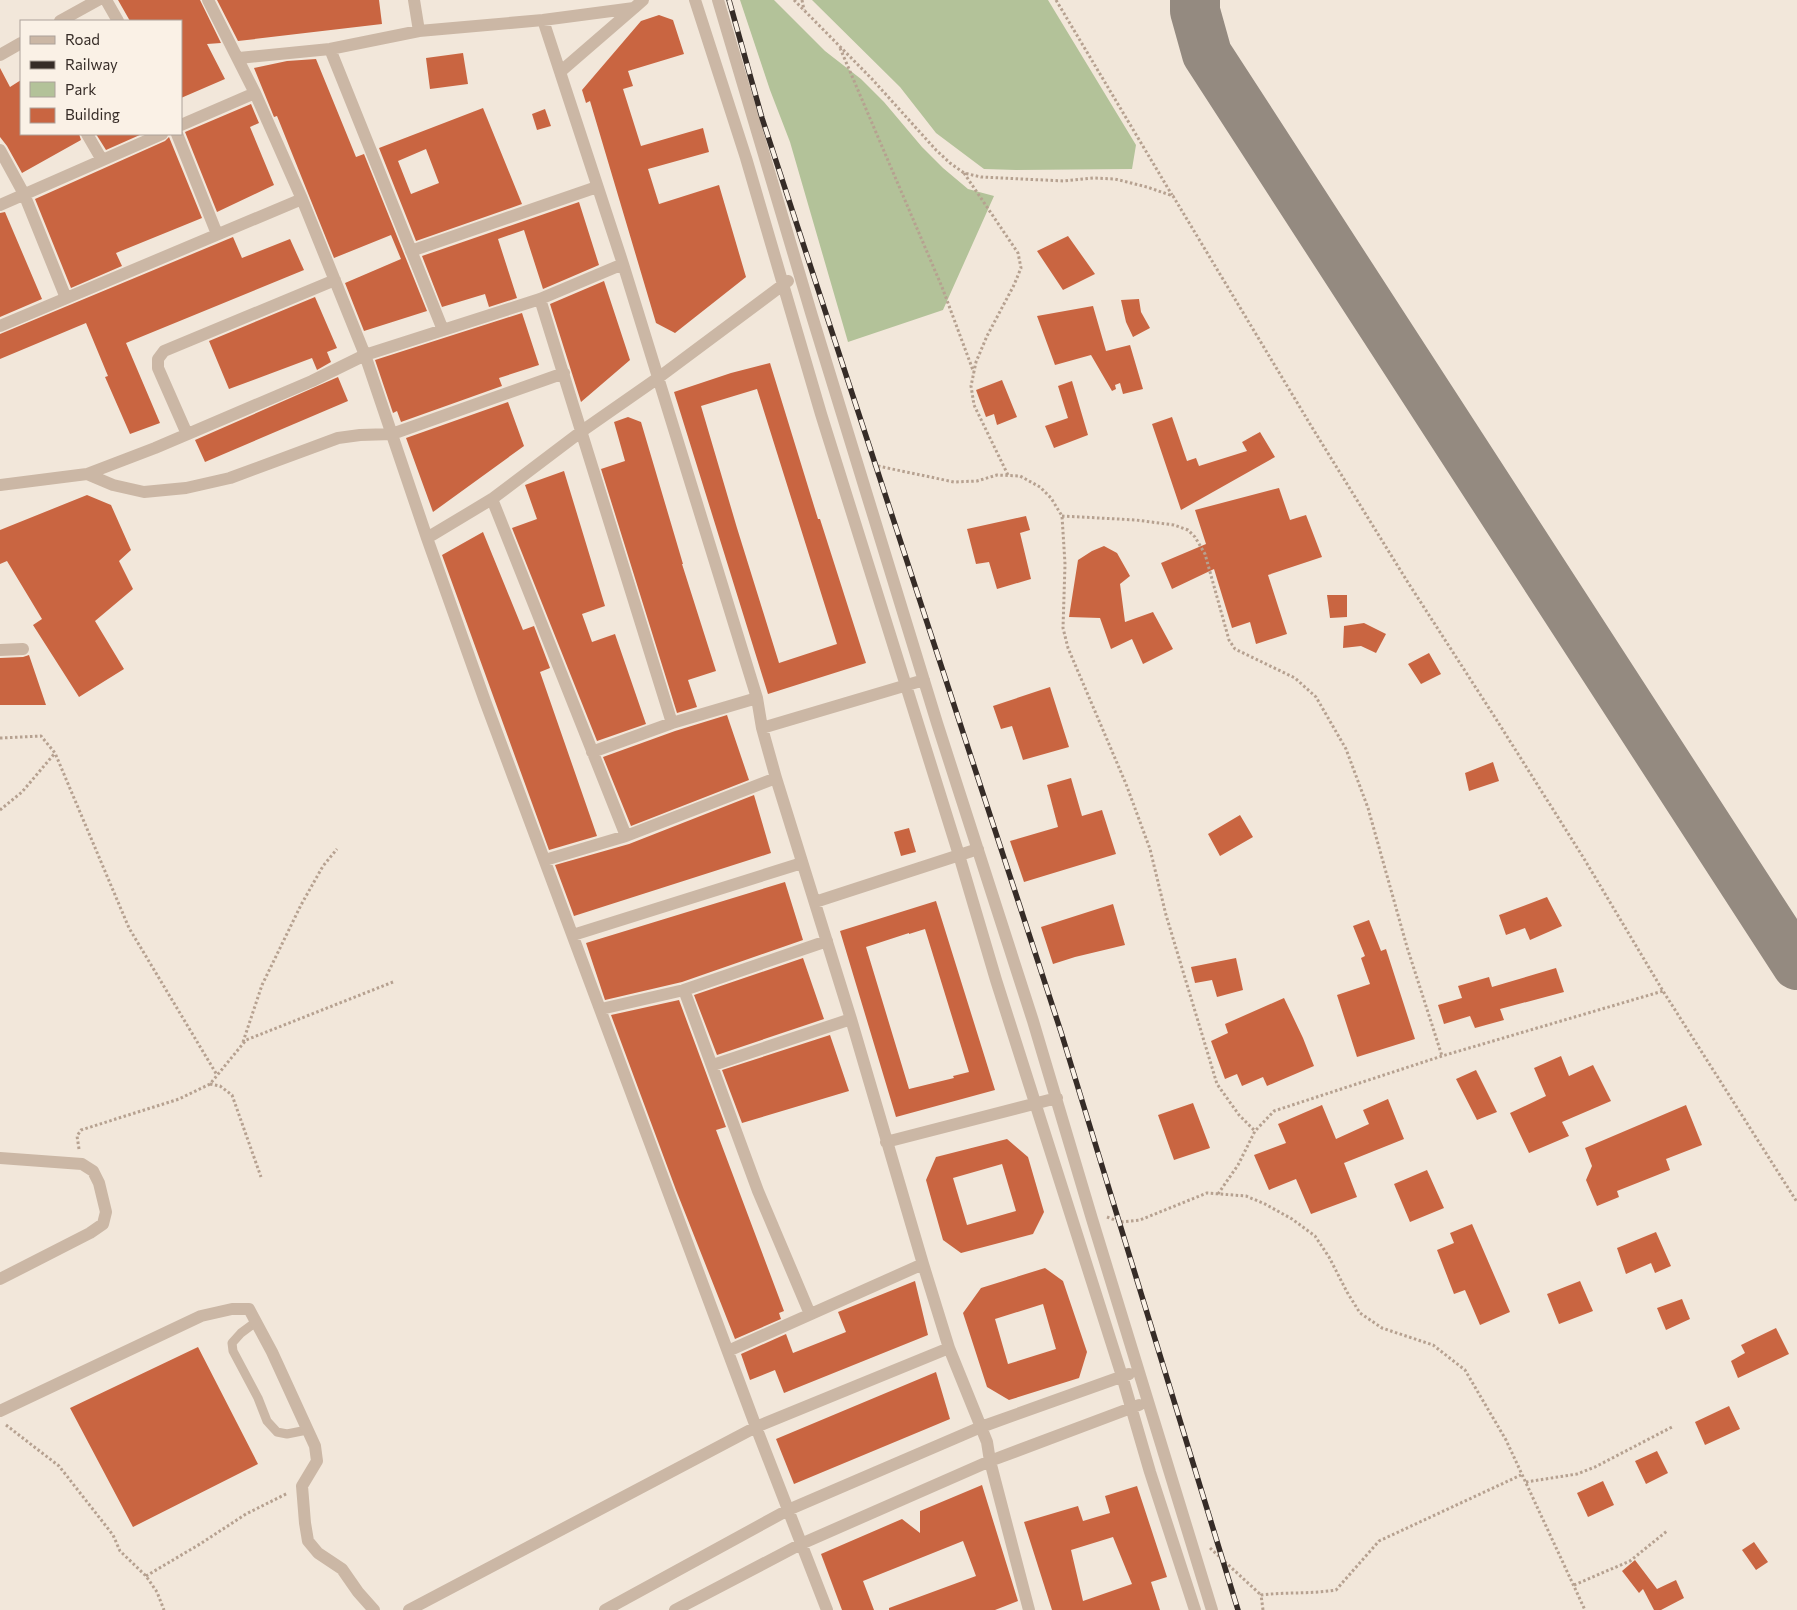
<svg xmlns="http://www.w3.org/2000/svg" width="1797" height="1610" viewBox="0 0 1797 1610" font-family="Commissioner,sans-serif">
<rect width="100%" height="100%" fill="#f2e7da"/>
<path fill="#b3c299" d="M740,0H774L825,51L861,79L884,102L922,147L943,168L968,189L994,196L943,310L848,342L790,142L770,90Z
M812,0H1048L1136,145L1132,169L1016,170L984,169L936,133L900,87Z"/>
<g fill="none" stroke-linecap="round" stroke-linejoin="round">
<path stroke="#948a80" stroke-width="50" d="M1195,0V11L1207,54L1797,965"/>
</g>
<path fill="#c96541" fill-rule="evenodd" d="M118,0H200L221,43L207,44L225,79L181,98V21H130Z
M217,0H379L382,24L238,41Z
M659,15L673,20L684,54L628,71L633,86L623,89L641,146L703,128L709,152L648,169L659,204L719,185L746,277L675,333L656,323L590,101L586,103L582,90L641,21Z
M463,53L468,84L430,89L426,58Z
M316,59L356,157L364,154L427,311L364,331L345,283L401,259L391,235L334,258L277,116L274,117L254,68L287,61Z
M0,68L10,87L21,80V134H79L81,140L22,173L7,146L0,137Z
M251,104L259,123L250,127L274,185L217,212L185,132Z
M483,108L522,204L416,241L379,148ZM426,149L439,183L411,194L398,161Z
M545,109L551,126L537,130L532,114Z
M96,134H142L106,150Z
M169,137L202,218L116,253L122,266L71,288L35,199L165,141Z
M579,202L599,265L543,289L524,230L498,239L517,298L489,307L485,294L442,307L422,256Z
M5,212L42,299L0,317V213Z
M1068,236L1095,274L1063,290L1037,251Z
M233,237L242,258L290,239L304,270L126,343L160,423L130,434L105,377L108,376L86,323L0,359V334Z
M604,281L630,360L581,402L550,304Z
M315,297L337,348L327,352L331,362L317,370L312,358L229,389L209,341Z
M1139,299L1141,312L1150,328L1133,337L1126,322L1121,300Z
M1093,306L1106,351L1130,345L1143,389L1123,394L1120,383L1115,385L1116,389L1112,391L1091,355L1055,365L1037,316Z
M522,313L539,365L499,378L502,386L401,422L397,411L393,413L375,360Z
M770,363L818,519H820L866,663L768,694L674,392L731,373ZM757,389L837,644L779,663L737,528L701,406Z
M338,377L348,401L205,462L195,440Z
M1002,380L1017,417L997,425L994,414L986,417L976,390Z
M1072,381L1088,435L1054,448L1045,426L1068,418L1058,386Z
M508,402L524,446L433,512L406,438Z
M628,417L641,422L683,564H682L716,671L688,680L697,707L677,713L601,469L625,461L614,422Z
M1172,417L1187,461L1196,458L1199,466L1247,451L1242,442L1260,432L1275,457L1181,510L1152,424Z
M564,471L605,606L582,614L592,642L615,634L646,724L597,741L512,528L537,519L525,485Z
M1279,488L1290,520L1306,515L1322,557L1268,575L1287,634L1256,644L1250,622L1232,628L1214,569L1172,589L1161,563L1206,544L1195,510Z
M87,495L111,505L131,550L119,561L133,589L95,621L124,669L79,697L33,625L42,619L7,561L0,564V530Z
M1026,516L1030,530L1020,533L1031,579L997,589L989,562L976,564L967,529Z
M483,532L523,630L534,626L550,668L540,672L597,836L549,850L442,555Z
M1104,546L1117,553L1130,576L1120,584L1125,622L1153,612L1173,649L1143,664L1132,639L1111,649L1100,618L1069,617L1078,560L1092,551Z
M1327,595H1347V617L1330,618Z
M1364,623L1386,634L1376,653L1361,646L1343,648L1344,626Z
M1429,653L1441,674L1421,684L1408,664Z
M29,655L46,705H0V658L23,657Z
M1050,687L1069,747L1023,760L1012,726L1001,729L993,706Z
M727,715L749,780L631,826L603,757L675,731Z
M1493,762L1499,781L1469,791L1465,773Z
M1071,778L1082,816L1102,810L1116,854L1024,882L1010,841L1058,827L1047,785Z
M754,795L771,853L574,916L555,865L629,844Z
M1240,815L1253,837L1220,856L1208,834Z
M909,828L916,852L901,856L894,832Z
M785,882L803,940L682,982L605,1000L586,943Z
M1547,897L1562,926L1530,940L1525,928L1506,935L1499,915Z
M936,901L995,1090L896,1117L840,931ZM925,929L969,1072L953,1076L954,1078L909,1089L866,947L909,933V934Z
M1113,904L1125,945L1075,957L1053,964L1041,927Z
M1369,920L1381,951L1386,949L1415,1039L1357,1057L1337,995L1370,984L1361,958L1365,956L1353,926Z
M803,958L824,1019L717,1055L694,995Z
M1236,958L1243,990L1217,997L1212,980L1195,983L1191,967Z
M1556,968L1564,992L1500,1009L1504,1020L1475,1028L1470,1016L1444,1024L1438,1005L1462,998L1458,986L1489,977L1492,987Z
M1284,998L1303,1038L1314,1066L1267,1086L1263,1077L1242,1086L1237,1074L1225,1079L1211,1041L1228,1033L1225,1024Z
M679,1000L726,1127L716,1130L784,1311L779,1313L781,1319L735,1339L676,1190L611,1015Z
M830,1035L849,1091L742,1123L722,1070Z
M1561,1056L1569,1076L1593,1065L1611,1101L1562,1122L1569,1136L1529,1153L1510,1113L1546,1096L1534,1068Z
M1476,1070L1497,1112L1477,1120L1456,1079Z
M1388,1099L1404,1139L1344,1163L1357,1197L1311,1214L1296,1179L1269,1190L1254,1155L1286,1143L1278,1124L1322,1105L1336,1139L1369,1124L1363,1110Z
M1193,1103L1210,1148L1174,1160L1158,1115Z
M1686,1105L1702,1145L1666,1159L1670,1170L1617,1191L1619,1197L1597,1206L1586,1180L1592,1166L1585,1148Z
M1007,1139L1028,1157L1044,1212L1033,1234L961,1253L943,1240L926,1180L936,1157ZM1002,1164L1016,1211L967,1225L953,1178Z
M1427,1170L1444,1208L1410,1222L1394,1184Z
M1472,1224L1510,1312L1480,1325L1465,1290L1454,1294L1437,1250L1454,1243L1450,1233Z
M1656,1232L1671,1266L1655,1273L1651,1263L1626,1274L1617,1248Z
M1045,1268L1063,1281L1087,1352L1079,1378L1009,1400L987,1387L963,1313L981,1288ZM1043,1304L1056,1349L1008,1364L995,1319Z
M915,1281L928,1335L784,1393L775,1370L750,1380L741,1354L786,1334L793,1353L846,1332L838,1312Z
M1580,1281L1593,1311L1559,1324L1547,1294Z
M1682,1299L1690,1319L1666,1330L1657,1308Z
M1776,1328L1789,1354L1738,1378L1731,1361L1745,1353L1741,1345Z
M198,1347L258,1464L133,1527L70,1408Z
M936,1372L950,1419L794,1484L776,1439Z
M1729,1406L1740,1429L1705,1445L1695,1422Z
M1657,1451L1668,1473L1646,1484L1635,1461Z
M1603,1481L1614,1505L1588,1517L1577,1493Z
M982,1485L1018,1601L995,1610H889V1608L976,1576L963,1541L863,1581L874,1610H842L821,1554L902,1519L920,1533V1511Z
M1137,1486L1167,1577L1151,1582L1160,1610H1052L1024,1522L1078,1506L1083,1521L1110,1513L1105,1496ZM1113,1537L1132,1584L1083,1601L1071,1550Z
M1754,1542L1768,1562L1756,1570L1742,1550Z
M1635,1560L1657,1589L1676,1580L1684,1598L1661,1610H1654L1643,1589L1639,1593L1622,1571Z"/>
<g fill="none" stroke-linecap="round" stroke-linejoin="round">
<path stroke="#b6a190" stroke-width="3" stroke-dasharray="2.5 2.5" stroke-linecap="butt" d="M794,0L872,79L936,150L950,163L964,173L981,177L1064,181L1093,178L1115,179L1147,187L1173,196L1313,429L1407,581L1496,719L1583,857L1663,991L1797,1202
M802,0L804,10
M1056,0L1172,195
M840,48L942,287L974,373
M964,173L1018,253L1021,268L1014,285L987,336L976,362L971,386L974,405L1008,475
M873,465L954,482L977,481L997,475L1020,476L1040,487L1051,498L1062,516L1065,564L1063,628L1068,648L1126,784L1150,849L1166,915L1217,1084L1239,1115L1255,1131
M1062,516L1136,520L1174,525L1188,530L1195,537L1205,554L1229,640L1235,649L1295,678L1316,697L1346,749L1368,808L1407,947L1442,1056
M0,738L41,736L55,753L129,928L217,1075
M0,810L22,792L55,753
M243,1042L262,985L301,905L323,866L337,849
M210,1084L220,1086L232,1095L261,1177
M79,1149L77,1136L81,1130L179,1099L210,1084L246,1040L393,982
M1218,1194L1238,1165L1255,1131L1274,1111L1442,1056L1663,991
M1107,1217L1120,1222L1140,1220L1207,1193L1246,1196L1265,1204L1292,1219L1315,1236L1329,1257L1347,1292L1360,1313L1382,1328L1433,1345L1465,1370L1506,1440L1585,1610
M6,1425L59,1466L113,1535L120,1551L146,1576L157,1592L164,1610
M1526,1482L1577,1474L1595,1467L1672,1427
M1210,1548L1261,1595
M146,1576L200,1544L246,1514L288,1493
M1574,1585L1630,1561L1667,1531
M1263,1610L1261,1595C1286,1592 1311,1594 1336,1590L1379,1541L1521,1475"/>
<path stroke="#cbb7a5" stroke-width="9" d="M256,1322L241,1333L232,1343L233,1351L258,1398L267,1421L277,1432L287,1434L307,1430"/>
<path stroke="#cbb7a5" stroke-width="12" d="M106,0L118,21
M208,0L255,93L302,199L365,355L427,538L485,701L756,1427L827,1610
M414,0L419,31
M695,0L746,158L821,414L959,855L996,980L1122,1376L1150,1472L1195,1610
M718,0L812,316L937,723L1033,1021L1092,1219L1212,1610
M543,20L623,264L757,698L762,728L776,778L851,1019L923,1264L949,1348L987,1442L990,1461L1029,1610
M60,21L98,0
M330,49L443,330
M0,55L21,43
M239,58L330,49L419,31L543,20L634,8L643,0
M560,72L634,8
M181,125L255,93
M87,134L102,160
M177,134L217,234
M0,150L24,194L66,298
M0,205L162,134
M411,251L597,187
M540,299L672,723
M0,326L302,199
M187,434L158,368V359L164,351L335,280
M87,474L113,485L144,492L186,488L230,478L338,438L360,435L392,434L564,373
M0,485L87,474L155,448L312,381L365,355L540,299L623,264
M492,499L626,836
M427,538L492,499L582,431L658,378L788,281
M0,650L23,649
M762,728L924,680
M592,752L672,723L757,698
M545,860L626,836L776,778
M815,902L978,849
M573,935L802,863
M684,990L758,1191L810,1314
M601,1009L684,990L827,941
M713,1065L851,1019
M886,1142L1057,1098
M0,1158L82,1164L93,1171L99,1183L106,1212L103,1224L90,1233L0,1279
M728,1351L923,1264
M0,1411L201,1316L232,1309H249L272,1352L315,1446L317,1461L302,1486L305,1523L308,1541L318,1553L342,1569L358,1592L374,1610
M409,1610L756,1427L949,1348
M605,1610L788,1510L981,1427L1129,1374
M675,1610L801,1544L990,1461L1139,1405"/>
<g stroke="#362c27" stroke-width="5.5">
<path id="rail" d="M729,0L762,118L1061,1032L1238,1610"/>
</g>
<use href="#rail" stroke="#faf1e6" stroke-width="4" stroke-dasharray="11" stroke-linecap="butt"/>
</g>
<rect x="20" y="20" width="162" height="115" fill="#faf1e6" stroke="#aca29a"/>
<rect x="30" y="36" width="25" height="8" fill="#cbb7a5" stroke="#aca29a"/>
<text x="65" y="45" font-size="15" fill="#362c27">Road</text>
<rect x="30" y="61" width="25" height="8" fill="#362c27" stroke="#aca29a"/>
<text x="65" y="70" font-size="15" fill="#362c27">Railway</text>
<rect x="30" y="82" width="25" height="15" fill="#b3c299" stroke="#aca29a"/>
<text x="65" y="95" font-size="15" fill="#362c27">Park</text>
<rect x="30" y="108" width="25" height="15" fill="#c96541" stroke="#aca29a"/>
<text x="65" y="120" font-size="15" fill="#362c27">Building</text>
</svg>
